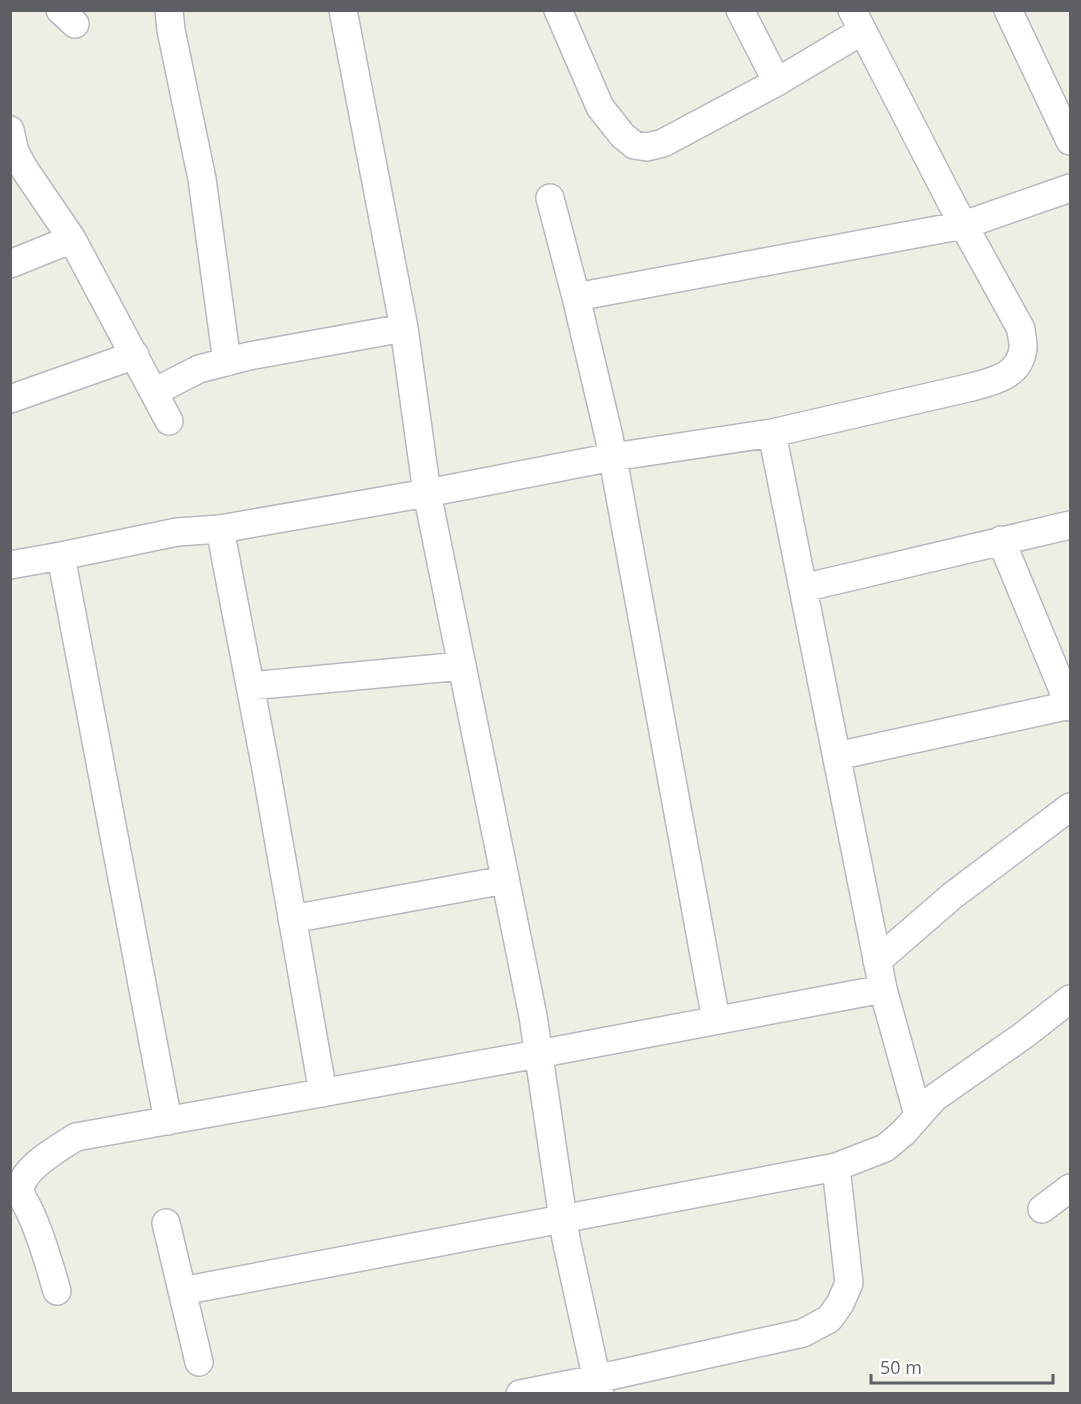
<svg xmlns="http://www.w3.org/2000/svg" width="1081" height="1404" viewBox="0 0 1081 1404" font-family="'Open Sans',sans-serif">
<rect width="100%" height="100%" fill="#efeee5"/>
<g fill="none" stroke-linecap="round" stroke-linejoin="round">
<g stroke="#b7b9bf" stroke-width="30">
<path id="minor" d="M60,10L75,24
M169,10L171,30L202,179L227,362
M343,10L404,328L427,493L533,1016L566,1239L600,1394
M558,10L600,107L622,135L634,145L647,147L663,143L777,82L862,31
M740,10L777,82
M1008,10L1070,141
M10,130L15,152L25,170L72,239L169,421
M550,198L576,297L609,437L716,1020
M10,264L72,239
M576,297L964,225L1070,188
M154,392L199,369L249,356L404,328
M10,399L135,355
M772,433L883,989L918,1115
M220,529L266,769L323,1093
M1001,540L1070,707
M61,556L168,1121
M10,565L61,556L177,532L220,529L427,493L613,457L772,433L972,387C994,381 1020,376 1023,348C1024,343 1021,335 1021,329L952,204L852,10
M803,588L1070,525
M250,686L462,666
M837,756L1070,705
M292,919L505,880
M877,961L952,896L1070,807
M1042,1209L1070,1188
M166,1223L199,1362
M57,1291C49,1264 42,1237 30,1212C26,1203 19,1195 21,1186C26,1166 60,1147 76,1137L538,1054L883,989
M182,1291L836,1167L885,1148L903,1133L934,1098L1024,1035L1070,999
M520,1394L596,1379L803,1333L829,1319L840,1304L849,1283L836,1167"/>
</g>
<use href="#minor" stroke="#fff" stroke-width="27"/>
</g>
<rect width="1081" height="1404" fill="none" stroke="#5d5f65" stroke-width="24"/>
<path d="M871 1374v9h182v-9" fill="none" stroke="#5d5f65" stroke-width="3"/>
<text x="880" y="1374" font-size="18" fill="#5d5f65" stroke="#ffffff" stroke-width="4.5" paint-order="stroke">50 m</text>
</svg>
